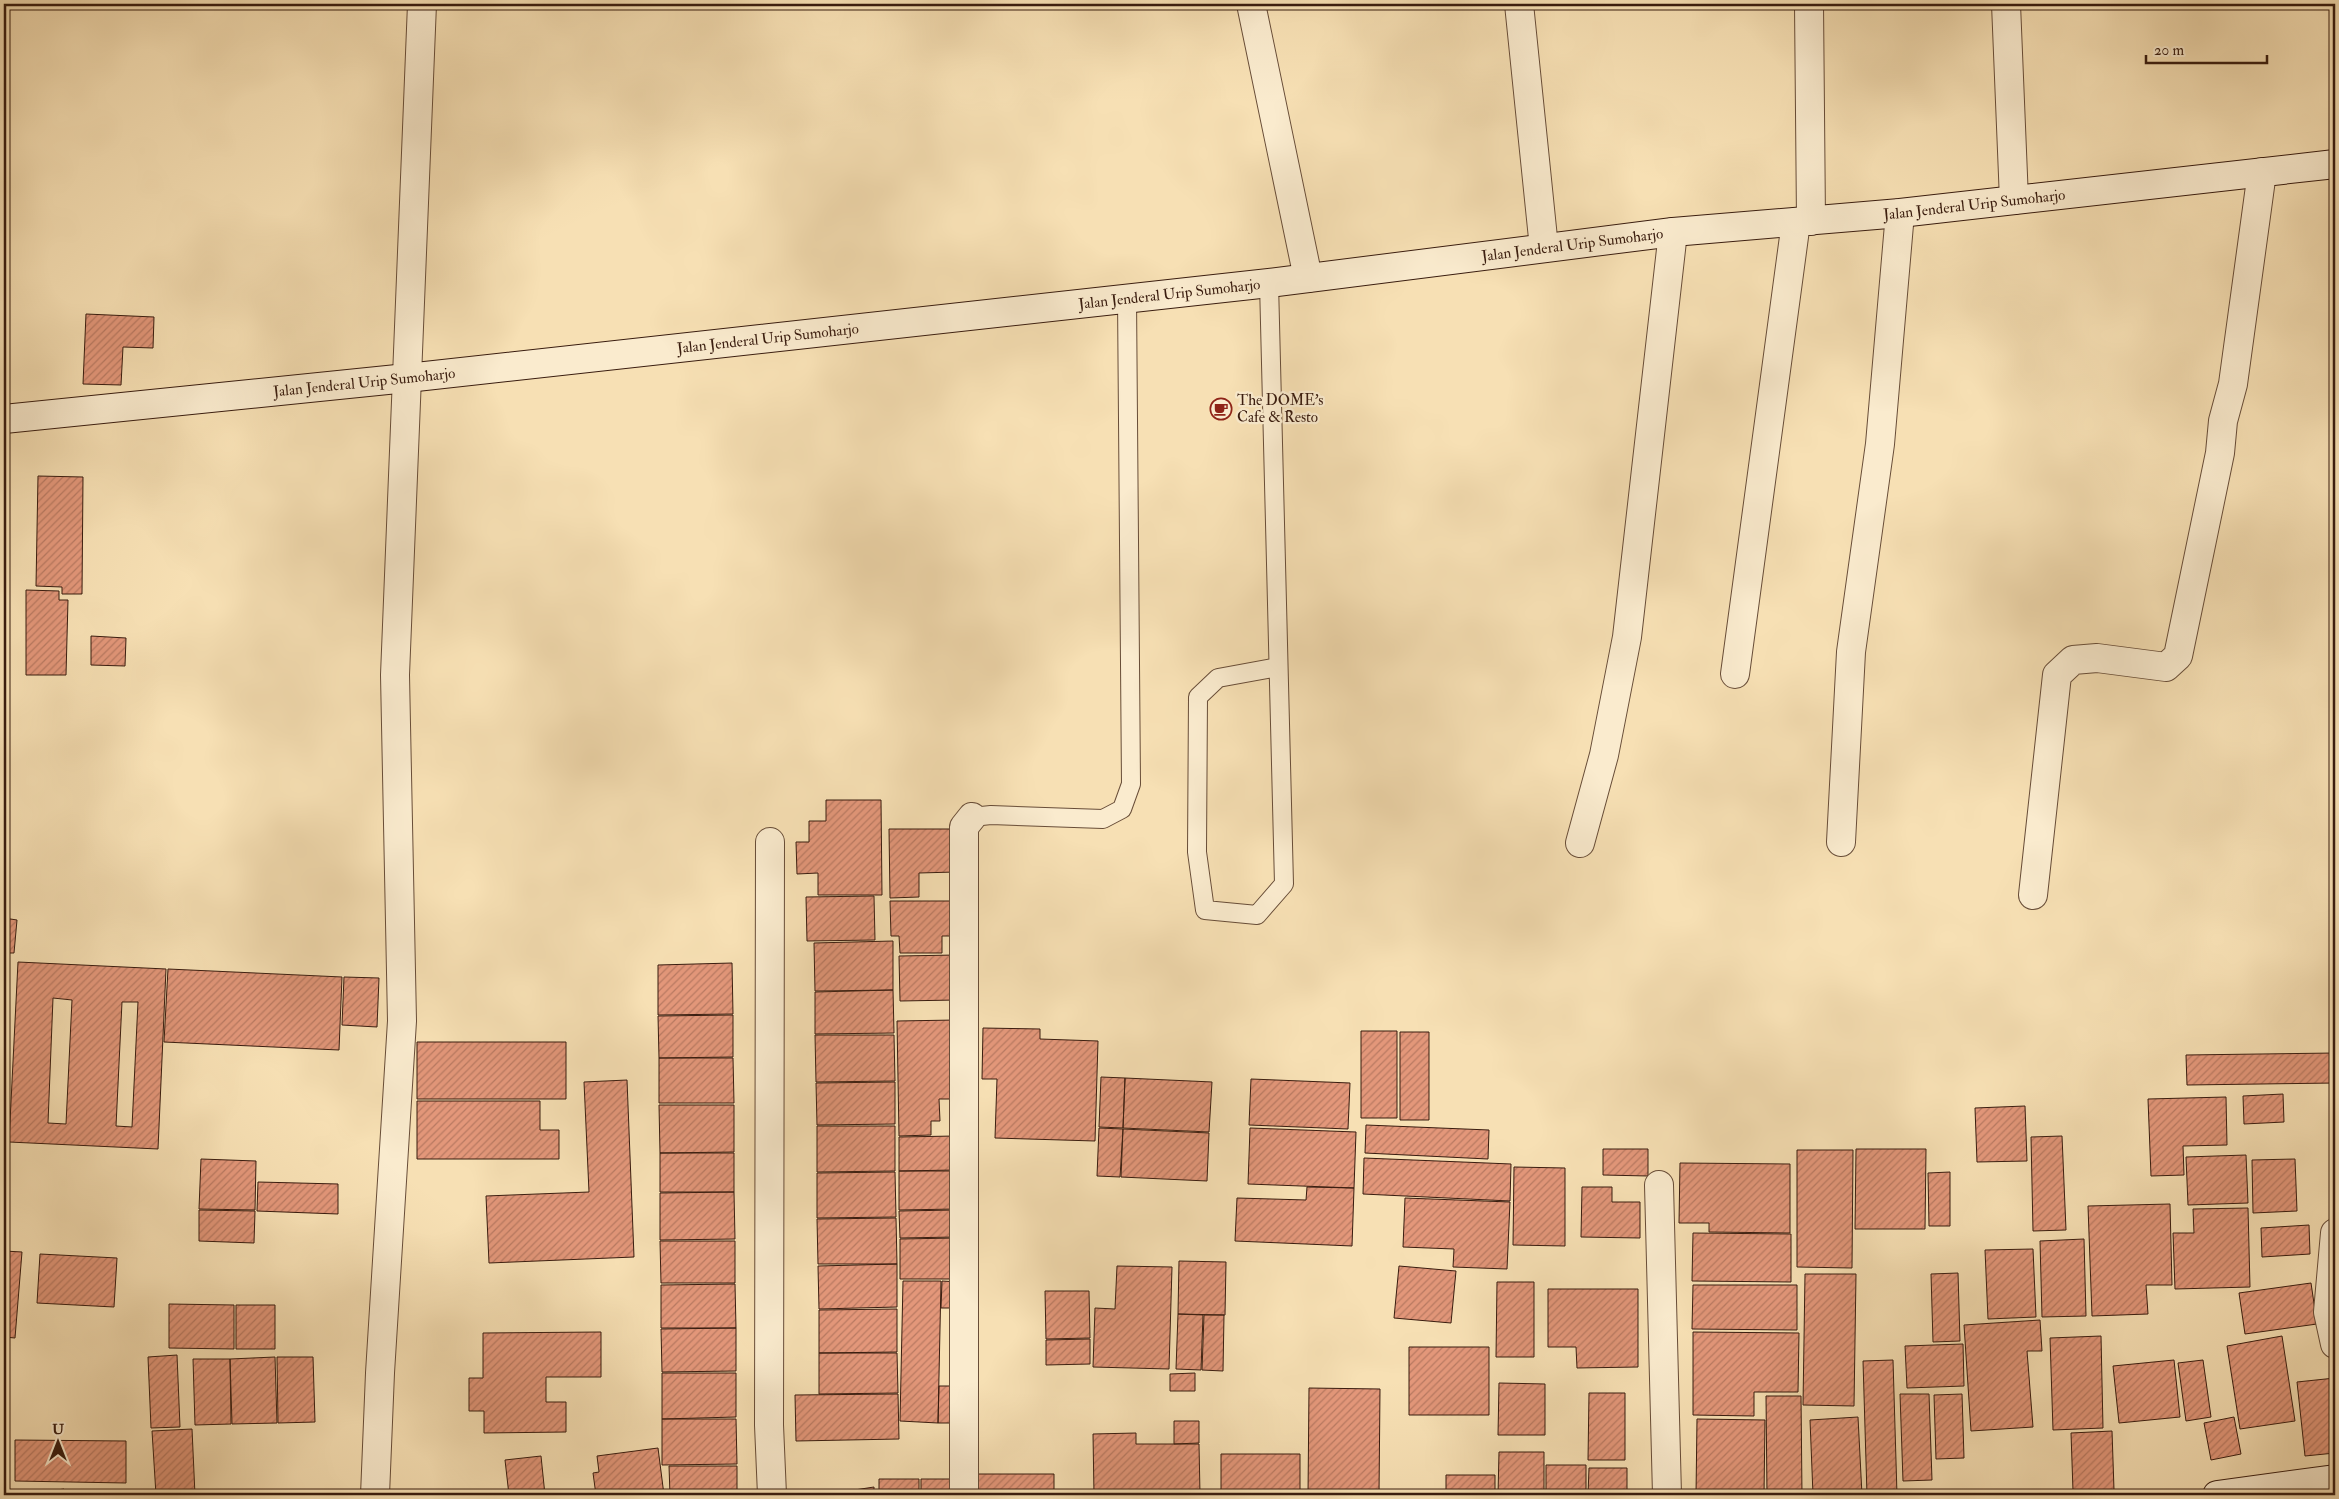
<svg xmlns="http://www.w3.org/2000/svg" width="2339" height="1499" viewBox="0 0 2339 1499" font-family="'IM FELL Double Pica',serif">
<defs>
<pattern id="building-hatch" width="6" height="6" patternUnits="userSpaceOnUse" patternTransform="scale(1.25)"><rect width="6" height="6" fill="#e3977a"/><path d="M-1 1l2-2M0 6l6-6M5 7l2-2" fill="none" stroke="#b97a62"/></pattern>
</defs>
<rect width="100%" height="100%" fill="#f7e0b4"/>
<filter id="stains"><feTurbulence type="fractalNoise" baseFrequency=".004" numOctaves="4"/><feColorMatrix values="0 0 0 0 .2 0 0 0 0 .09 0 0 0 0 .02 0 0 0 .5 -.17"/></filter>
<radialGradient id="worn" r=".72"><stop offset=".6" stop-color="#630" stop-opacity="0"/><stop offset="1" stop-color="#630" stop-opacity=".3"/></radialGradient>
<path fill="url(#building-hatch)" stroke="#391c0f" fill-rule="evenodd" d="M86,314L154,317L153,348L123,347L121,385L83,384Z
M38,476L83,477L82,594H62V587L36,586Z
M26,590L59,591V600H68L66,675H26Z
M91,636L126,638L125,666L91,665Z
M826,800H881L882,895H818V873L797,874L796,842H809V821H826Z
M889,829H954L955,872L919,873V897L890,898Z
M874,896L875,940L807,941L806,897Z
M890,901H955L956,936H942V953H900L899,936H891Z
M4,918L17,920L14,953H4Z
M893,941V990L815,991L814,943Z
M956,955V1000L900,1001L899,956Z
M18,962L166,969L158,1149L9,1142ZM53,998L72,1000L66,1124L48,1123ZM122,1002H138L132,1127L116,1126Z
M732,963L733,1014L658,1015V965Z
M4,964H8L6,1015H4Z
M168,969L342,977L339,1050L164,1042Z
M344,977L379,978L377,1027L342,1025Z
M893,990L894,1033L815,1034V992Z
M733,1015V1057L659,1058L658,1016Z
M956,1020L958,1099H939L940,1121H931V1135L899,1136L897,1021Z
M983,1028L1040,1029V1039L1098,1041L1095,1141L995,1138L997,1079H982Z
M1361,1031H1397V1118H1361Z
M1400,1032H1429V1120H1400Z
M815,1035H894L895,1081L816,1082Z
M417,1042H566V1099H417Z
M2335,1053V1083L2187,1085L2186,1055Z
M659,1058H733L734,1103H659Z
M1101,1077L1125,1078L1123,1128L1099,1127Z
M1125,1078L1212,1082L1209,1132L1123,1128Z
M1251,1079L1350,1083L1348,1129L1249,1125Z
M627,1080L634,1257L489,1263L486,1196L589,1192L584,1082Z
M895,1082V1124L817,1125L816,1083Z
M2283,1094L2284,1122L2244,1124L2243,1096Z
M2226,1097L2227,1145L2183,1146L2184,1175L2151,1176L2148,1099Z
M417,1101H540V1130H559V1159H417Z
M659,1105H734V1152L660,1153Z
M2025,1106L2027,1161L1977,1162L1975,1108Z
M1366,1125L1489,1130L1488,1159L1365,1153Z
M817,1126H895V1171L817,1172Z
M1099,1128L1123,1129L1120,1177L1097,1176Z
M1250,1128L1356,1132L1354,1188L1248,1184Z
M1123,1129L1209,1133L1207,1181L1121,1177Z
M955,1136V1170L899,1171V1137Z
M2062,1136L2066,1230L2033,1231L2031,1137Z
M1603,1149H1648V1176L1603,1175Z
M1856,1149H1926L1925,1229H1855Z
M1797,1150H1853L1852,1268L1797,1267Z
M660,1153H734V1192H660Z
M2246,1155L2248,1203L2188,1205L2186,1157Z
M1364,1158L1511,1164L1510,1201L1363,1194Z
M201,1159L256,1161L255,1210L199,1209Z
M2295,1159L2297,1211L2253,1213L2252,1160Z
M1680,1163L1790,1164V1233L1709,1232V1223H1679Z
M1514,1167L1565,1168V1246L1513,1245Z
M899,1171H955L956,1209L899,1210Z
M895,1172L896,1217L817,1218V1173Z
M1950,1172V1226H1929L1928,1173Z
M258,1182L338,1184V1214L257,1211Z
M1307,1187L1354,1188L1352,1246L1235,1241L1237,1198L1306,1200Z
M1582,1187H1612V1202H1640V1238L1581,1237Z
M734,1192L735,1239L660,1240V1193Z
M1405,1198L1510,1202L1507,1269L1453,1267L1454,1249L1403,1247Z
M2170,1204L2172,1285H2146L2148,1314L2092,1316L2088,1206Z
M2248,1208L2250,1287L2175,1289L2173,1233H2194L2193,1209Z
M199,1210L255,1211L254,1243L199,1241Z
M956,1210V1237L900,1238L899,1211Z
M896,1218L897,1264H818L817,1219Z
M2309,1225L2310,1254L2262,1257L2261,1228Z
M1693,1233L1791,1234V1282L1692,1281Z
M956,1238V1279H900V1239Z
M2084,1239L2086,1316L2042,1317L2040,1241Z
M660,1241H735V1283H661Z
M2033,1249L2036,1317L1988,1319L1985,1250Z
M4,1251L22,1252L15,1338L4,1337Z
M40,1254L117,1258L114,1307L37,1303Z
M1179,1261L1226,1262L1225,1315L1178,1314Z
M897,1264V1307L819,1309L818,1266Z
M1117,1266L1172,1267L1169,1369L1093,1367L1095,1308L1115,1309Z
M1399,1266L1456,1271L1451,1323L1394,1318Z
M1958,1273L1960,1341L1933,1342L1931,1274Z
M1805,1274H1856L1854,1406L1803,1405Z
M903,1281H941L938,1423L900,1421Z
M942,1281L960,1282V1308H941Z
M1497,1282H1534V1357H1496Z
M2311,1283L2317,1324L2245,1334L2239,1293Z
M735,1284L736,1328H661V1285Z
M1693,1285H1797V1330L1692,1329Z
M1548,1289H1638V1367L1577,1368L1576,1347H1548Z
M1045,1291H1089L1090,1338L1046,1339Z
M169,1304L234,1305V1349L169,1348Z
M236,1305H275V1349H236Z
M897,1309V1352L819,1353V1310Z
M1178,1314L1203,1315L1201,1370L1176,1369Z
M1204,1315H1224L1223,1371L1202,1370Z
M2040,1320L2042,1351H2027L2033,1427L1971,1431L1964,1325Z
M736,1328V1371L662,1372L661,1329Z
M601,1332V1377H546V1402H566V1432L484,1433V1411H469V1378H483V1333Z
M1693,1332L1799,1333L1798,1392H1754V1416L1693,1415Z
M2101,1336L2103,1428L2053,1430L2050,1338Z
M2282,1336L2295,1421L2240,1429L2227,1346Z
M1090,1339V1364L1046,1365V1340Z
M1963,1344L1964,1386L1907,1388L1905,1346Z
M1409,1347H1489V1415H1409Z
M819,1353H897L898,1393L819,1394Z
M177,1355L180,1427L151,1428L148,1357Z
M275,1357L277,1423L232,1424L230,1359Z
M277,1357H313L315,1422L278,1423Z
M193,1359H230L231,1424L195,1425Z
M1893,1360L1897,1495H1867L1863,1361Z
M2174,1360L2180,1417L2119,1423L2113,1366Z
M2203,1360L2211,1417L2186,1421L2178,1363Z
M662,1373H736V1417L662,1419Z
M1195,1373V1391H1170V1374Z
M2335,1378V1453L2305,1456L2297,1382Z
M1499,1383L1545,1384V1435H1498Z
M939,1386H958L957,1423H938Z
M1309,1388L1380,1389L1379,1495H1308Z
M1589,1393H1625V1460H1588Z
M898,1394L899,1439L796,1441L795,1395Z
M1900,1394H1929L1932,1480L1903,1481Z
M1962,1394L1964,1458L1936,1459L1934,1395Z
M1766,1396H1801L1802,1495H1767Z
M1858,1417L1862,1495H1813L1810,1420Z
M2234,1417L2241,1454L2211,1460L2204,1423Z
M662,1419H736L737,1464L662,1465Z
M1697,1419L1765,1420L1764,1495H1696Z
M1174,1421H1199V1443L1174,1444Z
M192,1429L195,1495H156L152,1431Z
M2112,1431L2114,1490L2073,1491L2071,1433Z
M1136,1433V1444H1199L1200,1495H1094L1093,1434Z
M15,1440L126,1441V1483L15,1481Z
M658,1448L664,1495H596L593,1473L599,1472L597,1456Z
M1499,1452H1544V1495H1498Z
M1221,1454H1300V1495H1221Z
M541,1456L545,1495H509L505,1460Z
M1546,1465H1586V1495H1546Z
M669,1466H737V1495H670Z
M1589,1468H1627V1495H1588Z
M978,1474H1054V1495H978Z
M1446,1475H1495V1495H1446Z
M879,1479H919V1495H879Z
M921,1479H957V1495H921Z
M874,1487V1495H822Z
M64,1489V1495H20Z"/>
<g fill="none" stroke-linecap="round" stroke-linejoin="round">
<g stroke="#684d38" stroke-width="20">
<path id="lane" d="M1269,283L1284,884L1257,915L1205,910L1197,852L1198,697L1218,678L1278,667
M972,817L991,815L1103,819L1122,809L1131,784L1127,298"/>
</g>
<g stroke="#684d38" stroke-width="30">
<path id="street" d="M1251,4L1308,278
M1519,4L1544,248
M1809,4L1811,221
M2006,4L2014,200
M1735,674L1796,222
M770,842L769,1425L772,1495
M1841,842L1851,652L1880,444L1900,213
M1580,843L1604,755L1627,637L1673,232
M2033,895L2057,675L2073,660L2097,658L2166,667L2178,656L2220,453L2223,421L2233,384L2262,172
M1659,1185L1667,1495
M2335,1233L2328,1312L2335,1344
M375,1495L380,1373L402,1021L395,675L422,4
M964,1495V827L972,817"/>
</g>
<g stroke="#391c0f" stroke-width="30">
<g id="secondary">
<path id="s1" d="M4,419L407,378L1269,283L1673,232L1900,213L2335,164"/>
<path d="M2217,1495L2335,1479"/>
</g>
</g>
<use href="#lane" stroke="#faebce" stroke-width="18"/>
<use href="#street" stroke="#faebce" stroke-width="28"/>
<use href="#secondary" stroke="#faebce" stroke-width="28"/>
</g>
<defs>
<g id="cafe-ring" transform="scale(1.125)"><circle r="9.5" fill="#faebce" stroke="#8f2418" stroke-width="1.5"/><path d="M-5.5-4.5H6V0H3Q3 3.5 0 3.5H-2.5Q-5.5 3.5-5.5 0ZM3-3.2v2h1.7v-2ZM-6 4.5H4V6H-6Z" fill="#8f2418"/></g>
</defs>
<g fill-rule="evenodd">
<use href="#cafe-ring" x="1221" y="409"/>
</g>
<g text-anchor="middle" stroke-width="4.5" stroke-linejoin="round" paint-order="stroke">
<g font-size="15" fill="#391c0f" stroke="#faebce">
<text dy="5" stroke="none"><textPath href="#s1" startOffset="1982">Jalan Jenderal Urip Sumoharjo</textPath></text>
<text dy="5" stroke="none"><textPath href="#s1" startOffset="1578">Jalan Jenderal Urip Sumoharjo</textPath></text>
<text dy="5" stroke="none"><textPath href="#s1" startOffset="1172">Jalan Jenderal Urip Sumoharjo</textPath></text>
<text dy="5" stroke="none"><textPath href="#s1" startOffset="768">Jalan Jenderal Urip Sumoharjo</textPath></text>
<text dy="5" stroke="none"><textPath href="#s1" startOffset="362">Jalan Jenderal Urip Sumoharjo</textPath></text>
</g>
<g font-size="15" fill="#391c0f" stroke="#faebce" text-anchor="start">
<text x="1237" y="405">The DOME's<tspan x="1237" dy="17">Cafe &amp; Resto</tspan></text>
</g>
</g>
<rect width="2339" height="1499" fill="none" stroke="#f7e0b4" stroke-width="20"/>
<rect x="5" y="5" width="2329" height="1489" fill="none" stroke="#391c0f" stroke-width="2.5"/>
<rect x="10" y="10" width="2319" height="1479" fill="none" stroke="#391c0f"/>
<g transform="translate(58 1442)" stroke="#faebce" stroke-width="4" paint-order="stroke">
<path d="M0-4L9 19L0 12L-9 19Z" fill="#391c0f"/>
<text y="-8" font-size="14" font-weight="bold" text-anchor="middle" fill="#391c0f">U</text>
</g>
<path d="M2146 55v8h121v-8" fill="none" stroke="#391c0f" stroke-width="2.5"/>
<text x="2154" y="55" font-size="15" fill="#391c0f" stroke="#faebce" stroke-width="4" paint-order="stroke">20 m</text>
<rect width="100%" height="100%" filter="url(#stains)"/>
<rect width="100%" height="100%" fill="url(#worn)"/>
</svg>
